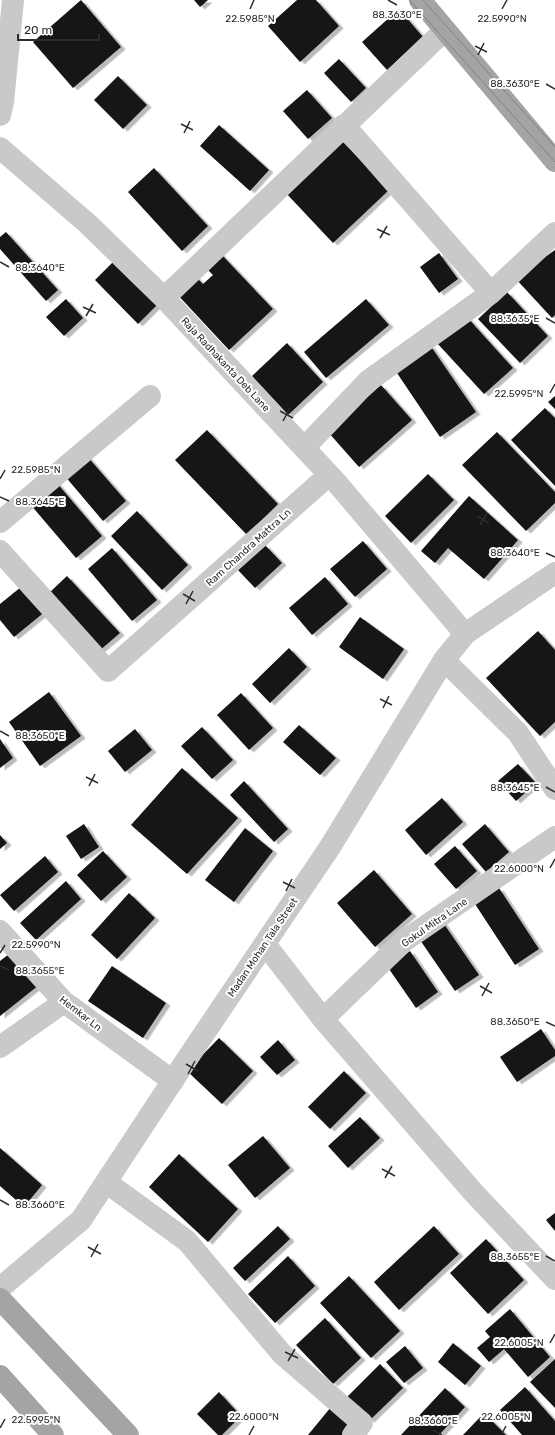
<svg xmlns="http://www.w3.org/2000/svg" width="555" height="1435" viewBox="0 0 555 1435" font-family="Rubik,sans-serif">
<defs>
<filter id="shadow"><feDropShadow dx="4.5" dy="2.5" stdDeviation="0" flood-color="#0004"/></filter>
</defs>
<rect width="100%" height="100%" fill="#fff"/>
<path fill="#131313" filter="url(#shadow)" d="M81,0L121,47L73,88L33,42Z
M194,0H208L200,7Z
M297,0H316L339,26L300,62L268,26Z
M399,9L423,37L387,70L362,42Z
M339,59L366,88L351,102L324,73Z
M118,76L147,105L123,129L94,100Z
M307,90L332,118L308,139L283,111Z
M219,125L269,170L250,191L200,146Z
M340,139L389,190L333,243L285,192Z
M154,168L208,226L182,251L128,192Z
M6,232L58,290L46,301L0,249V237Z
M555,250V315L552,318L515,278Z
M218,251L273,309L229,350L175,292L193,274L203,284L213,275L203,265Z
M439,253L458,279L439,293L420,267Z
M117,258L160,302L138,324L95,280Z
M507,292L548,336L520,363L478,319Z
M66,299L83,318L64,336L46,317Z
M366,299L389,325L326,378L304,352Z
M466,316L513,368L484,394L437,343Z
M287,343L323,382L288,415L252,376Z
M430,345L476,412L440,437L395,370Z
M381,385L412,420L359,467L328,432Z
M555,396V409L548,402Z
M545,408L555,418V486L511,440Z
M207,430L278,504L247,535L175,460Z
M497,432L555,492V503L526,531L462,465Z
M86,455L126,501L103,521L64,475Z
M428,474L454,500L411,543L385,516Z
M56,482L102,536L76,558L30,504Z
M469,496L518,540L484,579L448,548L435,563L421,551Z
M137,511L188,565L162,590L111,536Z
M363,541L387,569L355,597L330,569Z
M265,545L282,563L255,588L238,570Z
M112,548L157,600L132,621L88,569Z
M67,576L120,633L99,651L48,594Z
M325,577L348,604L312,635L289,608Z
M26,583L47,610L14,637L0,620V604Z
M360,617L404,649L383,679L339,647Z
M538,631L555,650V722L540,736L486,678Z
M289,648L307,667L270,703L252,684Z
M49,692L81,736L40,766L9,722Z
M241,693L273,728L249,750L217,715Z
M299,725L336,758L320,775L283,742Z
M202,727L233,760L212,779L181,746Z
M135,729L152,750L125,772L108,751Z
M0,739L13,758L0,768Z
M518,764L536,783L516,801L498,781Z
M182,768L238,818L187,874L131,825Z
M244,781L288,829L274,842L230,795Z
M442,798L463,822L426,855L405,830Z
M84,824L99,847L81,859L66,836Z
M485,824L509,852L486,872L462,844Z
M245,828L273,851L234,902L205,880Z
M0,835L7,843L0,849Z
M455,846L477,871L456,889L434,864Z
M103,851L127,877L101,901L77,875Z
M45,856L58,872L14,911L0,895Z
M374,870L412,914L375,947L337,903Z
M66,881L81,899L36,940L20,923Z
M499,888L539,949L515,965L475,904Z
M129,893L155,918L117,959L91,935Z
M442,921L479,975L455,991L418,937Z
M13,951L39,985L0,1016V961Z
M410,951L438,992L416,1008L387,966Z
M112,966L166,1003L143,1038L88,1001Z
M541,1029L555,1050V1056L517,1082L500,1057Z
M219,1038L253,1071L222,1104L187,1071Z
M278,1040L295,1060L277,1075L260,1057Z
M344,1071L366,1093L330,1129L308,1107Z
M360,1117L380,1138L348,1168L328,1146Z
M263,1136L290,1168L255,1198L228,1165Z
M0,1148L42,1185L24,1207L0,1186Z
M179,1154L238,1209L208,1242L149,1187Z
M555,1213V1231L546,1220Z
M278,1226L290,1239L245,1281L233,1268Z
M434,1226L459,1254L399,1310L374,1282Z
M486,1239L524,1280L488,1314L450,1273Z
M288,1256L315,1286L275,1323L248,1294Z
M349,1276L400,1331L371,1358L320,1303Z
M510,1309L550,1357L528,1377L504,1349L489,1362L477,1348L490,1337L485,1331Z
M325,1318L361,1358L333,1384L296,1345Z
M453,1343L481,1366L465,1385L438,1362Z
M405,1346L423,1368L404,1383L386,1362Z
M555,1359V1408L530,1382Z
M380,1364L403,1388L370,1420L347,1397Z
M525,1387L555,1421V1435H522L500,1410Z
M445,1388L465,1407L439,1435H401Z
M219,1392L241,1416L222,1435H218L197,1414Z
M331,1407L353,1425L344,1435H308Z
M484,1413L506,1435H463Z"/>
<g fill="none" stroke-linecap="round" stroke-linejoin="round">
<path stroke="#c9c9c9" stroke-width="22" d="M0,115L3,102L13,0
M344,125L491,293
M0,148L88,224L164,298L336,482L465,634
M164,298L444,31
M304,448L368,381L491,293L555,233
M0,522L150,396
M0,551L108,671L329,475
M444,660L518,733L555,789
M0,931L64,1002L173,1081
M265,944L323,1019L473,1192L555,1279
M323,1019L404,941L555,837
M0,1047L64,1002
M106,1182L187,1241L282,1354L362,1423L353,1435
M0,1288L81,1220L187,1059L330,847L444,660L465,634L555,573"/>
<path stroke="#a4a4a4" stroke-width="22" d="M420,0L555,161
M0,1299L128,1435
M0,1376L53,1435"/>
<path stroke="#818181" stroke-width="1" d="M409,0L555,162
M423,0L555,147"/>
</g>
<path fill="none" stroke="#2c2c2c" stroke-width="1.5" d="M388,0L397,5M250,9L254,0M502,9L507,0M475,46L487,52M478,55L484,43M546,84L555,89M181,124L193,130M184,133L190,121M377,229L390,235M380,238L387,226M0,262L9,267M83,307L96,313M86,316L93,304M546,318L555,323M550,393L555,384M280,411L293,418M283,421L290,408M0,479L5,470M0,497L9,501M477,516L489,523M480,525L487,513M546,553L555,557M183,594L195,601M186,604L193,591M380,699L392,705M383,708L389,696M0,731L9,736M86,777L98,783M89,786L95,774M546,787L555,792M550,868L555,859M283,882L295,888M286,891L292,879M0,953L5,945M0,966L9,970M480,986L492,993M482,996L489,983M546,1022L555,1026M186,1064L198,1071M188,1074L195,1061M382,1169L395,1176M385,1178L392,1166M0,1200L9,1205M88,1247L101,1254M546,1256L555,1261M91,1257L98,1244M550,1343L555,1334M285,1352L298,1358M288,1361L295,1349M0,1428L5,1419M433,1430L442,1435M249,1435L254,1426M501,1435L506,1426"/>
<g text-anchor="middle" stroke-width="4" stroke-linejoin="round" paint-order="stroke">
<g font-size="10" fill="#2c2c2c" stroke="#fff">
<text transform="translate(226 364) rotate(47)" y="4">Raja Radhakanta Deb Lane</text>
<text transform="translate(248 547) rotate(-42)" y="4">Ram Chandra Mattra Ln</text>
<text transform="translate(434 922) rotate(-35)" y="4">Gokul Mitra Lane</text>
<text transform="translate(262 947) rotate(-56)" y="4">Madan Mohan Tala Street</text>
<text transform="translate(81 1013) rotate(38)" y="4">Hemkar Ln</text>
</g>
</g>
<g font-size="10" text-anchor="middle" fill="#2c2c2c" stroke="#fff" stroke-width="4" stroke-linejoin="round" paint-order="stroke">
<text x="397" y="18">88.3630°E</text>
<text x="250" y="22">22.5985°N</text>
<text x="502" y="22">22.5990°N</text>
<text x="515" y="87">88.3630°E</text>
<text x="40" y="271">88.3640°E</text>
<text x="515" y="322">88.3635°E</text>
<text x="519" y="397">22.5995°N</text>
<text x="36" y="473">22.5985°N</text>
<text x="40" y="505">88.3645°E</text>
<text x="515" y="556">88.3640°E</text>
<text x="40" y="739">88.3650°E</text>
<text x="515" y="791">88.3645°E</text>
<text x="519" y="872">22.6000°N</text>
<text x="36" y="948">22.5990°N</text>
<text x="40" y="974">88.3655°E</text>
<text x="515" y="1025">88.3650°E</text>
<text x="40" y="1208">88.3660°E</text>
<text x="515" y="1260">88.3655°E</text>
<text x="519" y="1346">22.6005°N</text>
<text x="254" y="1420">22.6000°N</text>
<text x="506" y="1420">22.6005°N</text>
<text x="36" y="1423">22.5995°N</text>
<text x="433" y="1424">88.3660°E</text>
</g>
<path d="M18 34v6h81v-6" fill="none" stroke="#2c2c2c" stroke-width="2"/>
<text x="24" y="34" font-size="12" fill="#2c2c2c" stroke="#ffffff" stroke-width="3" paint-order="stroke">20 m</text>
</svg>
